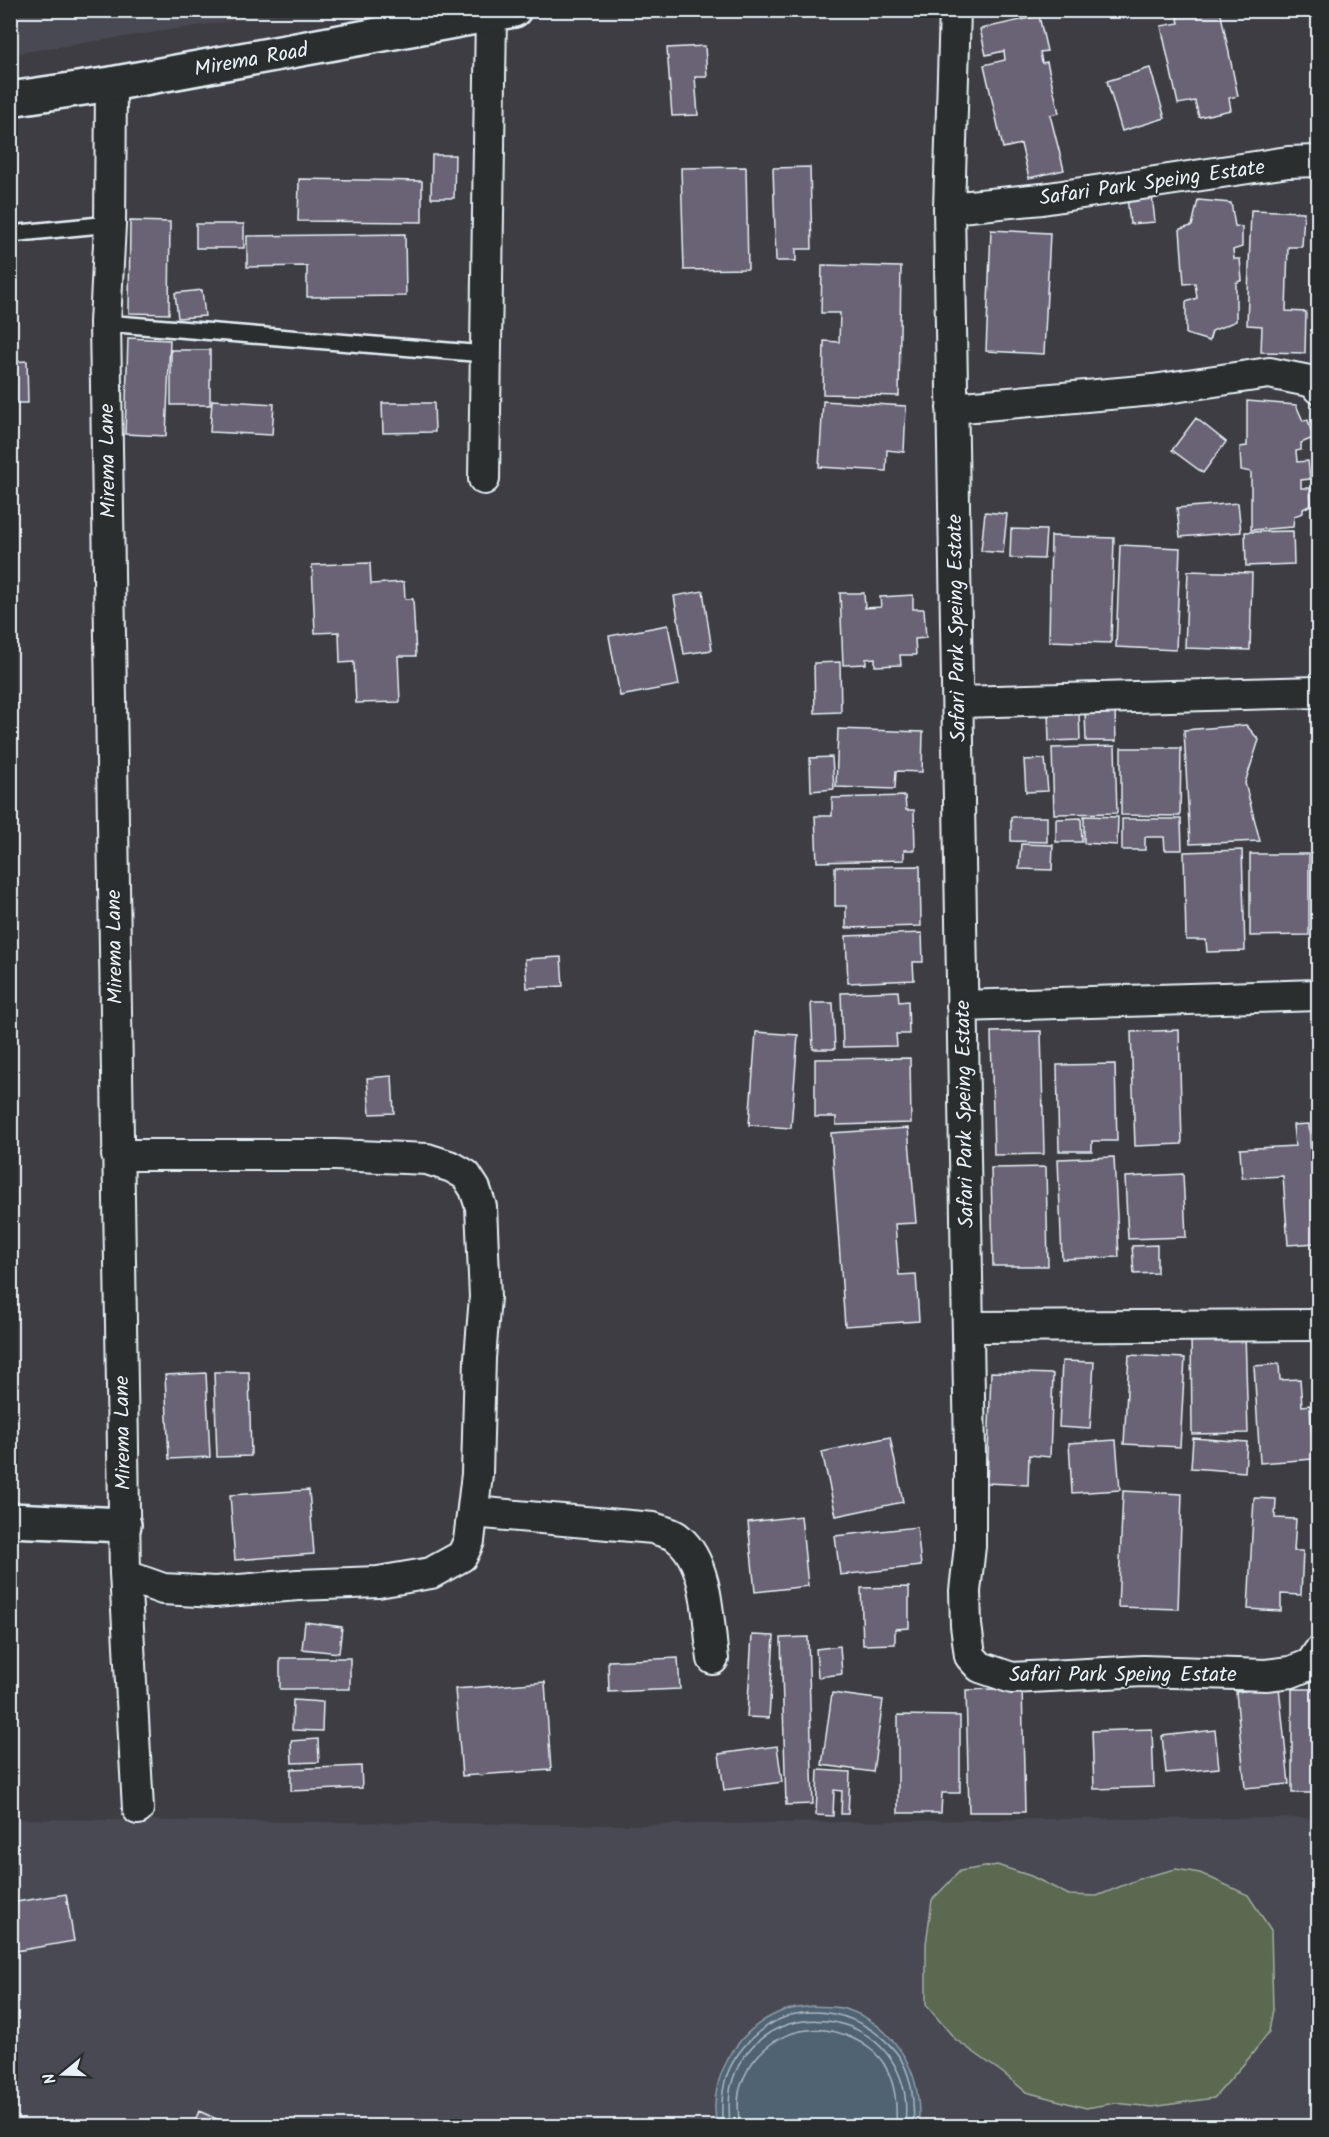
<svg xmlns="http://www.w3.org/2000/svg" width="1329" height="2137" viewBox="0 0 1329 2137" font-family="Kalam,sans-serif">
<rect width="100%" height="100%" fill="#3d3d43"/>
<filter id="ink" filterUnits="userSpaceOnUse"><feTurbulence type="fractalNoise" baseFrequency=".0167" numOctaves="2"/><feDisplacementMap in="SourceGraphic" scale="12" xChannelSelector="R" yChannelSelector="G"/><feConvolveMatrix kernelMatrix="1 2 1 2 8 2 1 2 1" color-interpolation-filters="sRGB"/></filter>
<g filter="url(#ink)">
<path fill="#4a4852" d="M11,10H297V11L11,54Z
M1318,1818V2126H11V1819L625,1825L1046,1819Z"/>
<path fill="#5b6951" stroke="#a2ada4" stroke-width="1.5" d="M997,1865L1031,1876L1069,1895L1097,1896L1144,1877L1176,1869L1200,1873L1248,1895L1271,1930L1273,2009L1269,2032L1249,2058L1214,2098L1152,2107L1115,2103L1086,2108L1026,2092L1003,2073L955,2039L926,2005V1944L932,1900L960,1871Z"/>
<path fill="#506373" stroke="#8d9ca8" stroke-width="1.5" d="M812,2006C823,2007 835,2006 845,2009C885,2021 914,2058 918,2099C919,2108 920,2117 918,2126H717C707,2080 736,2030 780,2012C790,2008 802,2008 812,2006Z"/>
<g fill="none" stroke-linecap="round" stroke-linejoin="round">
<path stroke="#abb8c3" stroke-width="1.5" d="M722,2126C722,2113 721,2100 724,2086C727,2069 737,2054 748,2042C790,1996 858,2006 896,2052C912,2072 915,2103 913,2126
M730,2126C729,2113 728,2099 731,2086C753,1998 879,1999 903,2086C907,2099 906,2114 905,2126
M739,2126C739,2113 736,2099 741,2085C757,2038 807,2016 852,2038C864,2043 877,2053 884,2064C896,2084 897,2105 896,2126"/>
</g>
<path fill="#6a6374" stroke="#e8f1f8" stroke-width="1.5" d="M1176,10H1220L1238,96L1229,98L1231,110L1199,117L1195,101L1178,104L1161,26L1179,23Z
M1039,16L1047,51L1040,52L1042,63L1047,62L1059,113L1050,115L1064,170L1029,178L1021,144L1003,148L984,65L1005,60L1004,51L986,55L980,29Z
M705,46L707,77H695L698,115L672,116L667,48Z
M1150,68L1165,118L1122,131L1107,81Z
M432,155H455L454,198H431Z
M746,167L748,269L684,270L681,168Z
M810,167L812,249H796V261H776L773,168Z
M299,179L422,181V222L298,221Z
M1152,195L1155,222L1130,224L1127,197Z
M1198,200L1231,203L1235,226L1242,227V247L1233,250L1234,259H1240L1242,280L1236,283V321L1212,331L1209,341L1186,334V302L1197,298L1195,283L1184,284L1180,229L1192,226Z
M1251,210L1304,212L1302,247H1288L1286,311L1306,312L1305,353L1261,352L1262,326L1247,325Z
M130,221L170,222L169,314L129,313Z
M196,224H244V248H196Z
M991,230L1050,233L1044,354L986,351Z
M405,234L406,296L307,297V266L247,267V236Z
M822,265L901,267L899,396L823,394L824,341L839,342L840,313H821Z
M202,290L205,316L178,318L175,293Z
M128,338L170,340L166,436L125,434Z
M171,350H210V405H171Z
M27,361L28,403H10V362Z
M212,400L274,404L272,435L210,432Z
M823,401L906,406L904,452L887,450L886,471L819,467Z
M1247,401L1296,405L1303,421L1308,420L1313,438L1301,443V450L1296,451L1297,462L1308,461L1310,479L1301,480V488H1310L1311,505L1303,509V513L1294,516L1293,527L1251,530V472L1241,470L1240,447L1247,446Z
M382,403H434L435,432L383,433Z
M1196,418L1226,442L1203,473L1172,450Z
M1238,503L1241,532L1180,537L1177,508Z
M985,512L1007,514L1003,553L981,551Z
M1011,529L1046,530L1044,559L1010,558Z
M1293,531L1294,564L1246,566L1245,532Z
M1051,536L1114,538L1111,643L1049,641Z
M1120,545L1180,548L1176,650L1116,647Z
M370,563L371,584L404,582L405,599H413L416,656H398L400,702L356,703L354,662L340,663L339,632L315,633L312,565Z
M1188,571L1252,573L1250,650L1185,648Z
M703,591L712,650L684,654L674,596Z
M840,593H864L865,608L881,607L880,597L913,595V609H924L926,638L915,639L916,655H900L901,665L875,666V658L866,659V664L843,665Z
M668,625L679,685L620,696L609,636Z
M840,662L841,712L815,713L814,663Z
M1085,711H1115L1116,741H1086Z
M1048,712H1079L1080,740L1049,741Z
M1246,725L1259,740L1245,783L1260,841L1190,844L1184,730Z
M838,729L923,732L922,772L896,771L895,789L836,787Z
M1115,746L1117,813L1054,814L1052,748Z
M1121,748H1181L1180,816L1121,815Z
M832,757L834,789L811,791L810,758Z
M1045,759L1048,791L1026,792L1024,760Z
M905,796L906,810H914L915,850H904V860L817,862L815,816H832V798Z
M1084,816L1118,817L1117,845L1084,843Z
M1011,817H1047V842L1011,841Z
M1081,818L1082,842H1056V819Z
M1122,819H1181L1182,850H1165L1164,837H1145V850H1122Z
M1021,844L1053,845L1052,870L1019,869Z
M1242,850L1245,951L1207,952L1206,940H1186L1184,852Z
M1250,854H1309V935L1250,936Z
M920,866L921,926L846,928V906H835V867Z
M922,933L923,962H913L914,980L848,983L846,936Z
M561,957L563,986L527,988L525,959Z
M898,991L899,1002L908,1001L909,1034H896L897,1046L843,1047L841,993Z
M811,1003H833L835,1049H813Z
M1179,1030L1182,1144L1135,1146L1131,1032Z
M1041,1031L1044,1154L994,1155L991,1032Z
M756,1032L798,1035L791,1128L749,1125Z
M910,1058L911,1123L836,1125V1117H815V1059Z
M1115,1064L1117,1141H1092V1151H1059L1057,1065Z
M392,1076L394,1113L370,1114L367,1078Z
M1309,1124L1316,1243L1288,1245L1283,1176L1242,1178L1240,1149L1295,1146L1293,1125Z
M908,1128L916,1223L895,1224L899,1275L916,1274L919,1321L845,1326L831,1133Z
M1114,1157L1119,1257L1062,1259L1058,1159Z
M1046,1167L1048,1266H993L991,1168Z
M1183,1174L1186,1237L1128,1239L1125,1177Z
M1157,1245V1273L1134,1274L1132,1246Z
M1191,1333H1245L1248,1433L1192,1434Z
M1129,1355L1185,1358L1180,1447L1124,1444Z
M1062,1361L1094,1362L1090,1429L1059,1427Z
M1279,1364L1280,1380L1300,1379L1302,1406L1310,1405L1313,1459L1260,1463L1254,1366Z
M214,1372H249L251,1456L217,1457Z
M991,1372L1053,1374L1050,1457L1029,1455L1028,1485L987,1483Z
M206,1373L210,1457L169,1459L165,1375Z
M890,1437L903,1502L836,1516L822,1452Z
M1193,1438L1247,1442L1245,1472L1191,1468Z
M1116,1440L1120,1490L1072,1493L1069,1443Z
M309,1490L314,1554L235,1560L230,1495Z
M1123,1491L1182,1494L1178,1609L1118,1607Z
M1254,1498L1276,1499L1275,1518L1296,1519L1294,1551H1303L1301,1595L1281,1594V1611L1248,1609Z
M801,1516L808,1586L755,1592L748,1522Z
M917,1527L921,1566L840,1575L835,1536Z
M909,1587V1628L895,1629V1644L863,1645L861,1588Z
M305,1622L342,1627L339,1653L302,1649Z
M752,1635L774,1636L769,1718L747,1717Z
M808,1637L813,1804L786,1805L781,1638Z
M840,1646L842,1674L818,1677L816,1649Z
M280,1658H350V1689H280Z
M678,1658L680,1689L609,1692L608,1661Z
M545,1682L551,1770L462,1776L455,1689Z
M1279,1687L1289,1784L1245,1788L1236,1692Z
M1022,1688L1025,1812H969L966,1690Z
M1292,1689H1318V1793H1292Z
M832,1693L883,1700L873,1772L822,1765Z
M293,1700L323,1702L322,1731L292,1730Z
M898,1715L960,1716V1793H942L941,1813H898Z
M1152,1729L1154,1787L1094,1789L1092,1731Z
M1215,1730L1219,1768L1166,1773L1162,1736Z
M318,1739L319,1762L292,1763L291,1741Z
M777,1746L782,1782L724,1790L719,1754Z
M361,1766L362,1788L291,1791V1769Z
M818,1770L850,1772L848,1814H841L842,1791L834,1790L833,1816L816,1815Z
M66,1894L74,1941L10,1952V1903Z
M199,2111L230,2125L229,2126H193Z"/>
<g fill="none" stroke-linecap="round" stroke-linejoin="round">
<g stroke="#e8f1f8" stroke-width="20">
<path id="lane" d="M10,234L110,224
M105,323L485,354"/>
</g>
<g stroke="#e8f1f8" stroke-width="34">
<path id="street" d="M955,10L949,208L970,1454V1546L965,1591L966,1625L970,1656L980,1667L1012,1678L1143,1671L1266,1675L1291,1672L1311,1664L1318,1653
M111,84L110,224L105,323L125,1573L138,1809
M949,208L1042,199L1288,162L1318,161
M952,408L1153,390L1269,373L1314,382L1318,388
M484,479L491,14
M958,702L1318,692
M962,1006L1318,995
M117,1155H335L427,1159L452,1167L466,1175L475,1189L481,1207L485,1297L480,1358L477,1474L469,1541L462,1556L431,1573L378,1582L298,1585L215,1592L163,1589L135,1579L125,1573
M968,1327L1318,1325
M473,1512L653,1528C661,1531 673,1533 679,1539C709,1564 708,1623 713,1659"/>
</g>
<g stroke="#e8f1f8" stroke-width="38">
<path id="secondary" d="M10,99L111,84L514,10
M10,1520L124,1525"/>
</g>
<use href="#lane" stroke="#2a2d2e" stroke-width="15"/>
<use href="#street" stroke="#2a2d2e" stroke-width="30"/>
<use href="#secondary" stroke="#2a2d2e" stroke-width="33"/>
</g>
</g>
<g text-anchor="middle" stroke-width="4.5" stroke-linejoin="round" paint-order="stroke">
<g font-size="21" fill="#e8f1f8" stroke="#2a2d2e">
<text transform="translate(251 59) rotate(-10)" y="7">Mirema Road</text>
<text transform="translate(1152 182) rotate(-8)" y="7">Safari Park Speing Estate</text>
<text transform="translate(107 461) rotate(-91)" y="7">Mirema Lane</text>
<text transform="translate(956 628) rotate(-91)" y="7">Safari Park Speing Estate</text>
<text transform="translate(114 947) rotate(-91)" y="7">Mirema Lane</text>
<text transform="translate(964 1114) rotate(-91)" y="7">Safari Park Speing Estate</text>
<text transform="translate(122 1433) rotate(-91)" y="7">Mirema Lane</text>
<text x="1123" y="1681">Safari Park Speing Estate</text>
</g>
</g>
<rect width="1329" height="2137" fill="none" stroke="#2a2d2e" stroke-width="36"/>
<rect x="18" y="18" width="1293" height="2101" fill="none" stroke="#e8f1f8" stroke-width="2" filter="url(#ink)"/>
<g transform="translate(63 2074) rotate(251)" stroke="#2a2d2e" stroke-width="4.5" paint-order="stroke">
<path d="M0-4.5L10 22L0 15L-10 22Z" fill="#e8f1f8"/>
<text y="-9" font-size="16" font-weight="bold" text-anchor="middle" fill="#e8f1f8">N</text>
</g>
</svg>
